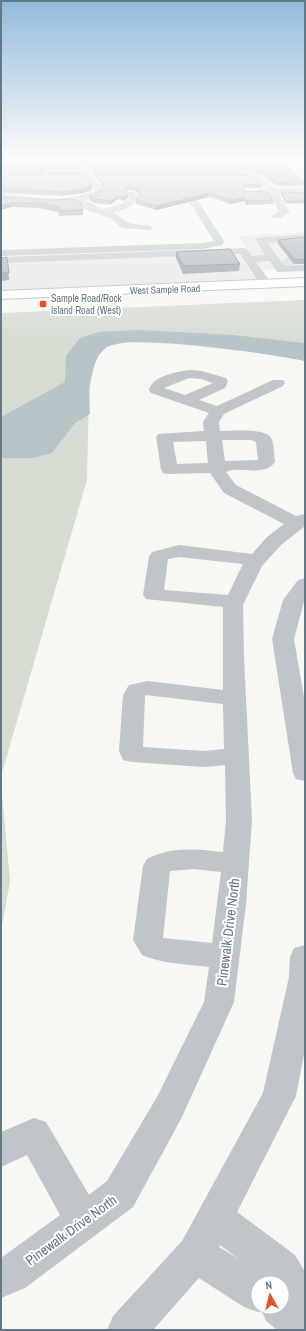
<svg xmlns="http://www.w3.org/2000/svg" width="306" height="1331" viewBox="0 0 306 1331" font-family="'Archivo Narrow',sans-serif">
<rect width="100%" height="100%" fill="#f7f7f4"/>
<path fill="#e5e6e5" d="M305,232V268L261,270L239,236Z
M239,253L257,281L1,291V262Z"/>
<path fill="#d7dcd3" d="M305,300V361L270,354L177,344L126,342L107,347L97,357L89,388L87,480L1,776V313Z
M1,783L10,881L1,931Z"/>
<path fill="#b7c4c8" d="M139,330L234,335L304,343L305,361C275,355 125,331 105,348C88,364 89,393 90,414L75,423L52,453L33,458H1V417L65,382L66,356L80,338L99,332Z"/>
<g fill="none" stroke-linecap="round" stroke-linejoin="round">
<path fill="#b7c4c8" fill-rule="evenodd" d="M162,158H170L224,241L222,245L203,249L1,256V250L203,243L214,241Z"/>
<path stroke="#d2d7d8" stroke-width="12" stroke-dasharray="12 6" stroke-linecap="butt" d="M285,259L291,267"/>
<g stroke="#b3b9bd" stroke-width="2">
<path id="major" d="M293,158H302L305,162V170L302,169Z
M305,278V286L1,299V291Z"/>
</g>
<path fill="#c0c5c9" fill-rule="evenodd" d="M86,158H95L96,160L91,173L104,189L101,195L85,200L103,209L121,204L130,198L126,194L128,192H134L140,198C133,207 124,210 113,212L129,223L151,226L152,228L151,230L122,228L110,218L87,210L75,202L51,203L1,200V194C31,196 65,203 94,191V189L84,176L45,177L41,174L45,171L82,170L88,160Z
M238,169L262,176L275,189L305,187V193L279,194L290,212L281,218H273L272,216L279,211L269,194H257V190L265,189L256,180L235,174L234,172Z
M305,234V240L268,243L284,266L305,265V271L277,272L270,261L256,262L272,284L266,288L262,287L240,254L1,263V257L243,248L247,249L252,256L265,255L256,240L257,238Z
M189,370L202,371L226,378L228,381L225,388L199,400L217,406L273,380H283L285,383L283,386L224,414L219,422L220,431C231,431 268,427 272,440C274,446 274,455 275,462C264,478 239,465 226,472L236,485L296,516L305,514V526L281,545L262,566L243,605L244,658L252,820L246,904L234,1002L181,1119L133,1207L25,1288L1,1298V1258L60,1215L27,1155L1,1167V1132L34,1118L46,1122L89,1195L107,1181L157,1097L204,1002L209,967C186,964 163,964 142,955L133,940L143,866L147,859C171,846 197,849 223,852L226,820L225,765L204,767L132,762L123,760L119,751L123,695L129,685L148,681L223,690V607L146,599L143,595L149,556L152,552L179,545L252,554L267,537L284,524L224,493L210,473L169,474L163,473L161,469L156,437L158,434L204,431L203,422L209,413L151,393L149,390C152,376 176,372 189,370ZM189,378L201,379L213,383L185,395L164,388ZM222,440H251L256,442L258,460L225,461ZM206,441L208,463L177,464L173,442ZM179,557L243,564L228,595L164,590L168,559ZM145,695L223,704L224,749L204,751L143,747ZM194,869L221,872L212,943L163,938L170,871Z
M305,578V598L294,639L305,703V781L296,779L293,773L272,639L283,600L298,580Z
M305,945V1049L296,1096L237,1212L295,1255L305,1272V1330H277L266,1321L262,1311L258,1312L244,1307L199,1278L153,1330H107L113,1316L182,1241L263,1093L289,977L290,957L294,948ZM220,1245L239,1259L219,1247ZM258,1283H282V1307H258Z"/>
<use href="#major" fill="#fff" fill-rule="evenodd"/>
</g>
<path fill="#90979d" d="M1,158H86V160L81,169L45,170L42,172L45,174L92,190L83,193L60,196L1,193V171L4,169L1,167Z
M101,158H277L273,162L304,182L303,186H276L262,175L238,168L234,171L261,184V188H244V191L273,200V204L246,205L244,201L231,204L209,197L156,210L136,204V200L139,195L135,191L128,190L126,192L128,194V198L123,201L118,199L110,205L95,203L89,200V196L103,190L104,188L93,173V169Z
M305,192V203L286,204L281,195V193Z
M1,197L83,210V215L59,216L58,212L39,208L12,207Z
M305,237V264H294L278,244V240Z
M176,252L240,264L239,271L183,274L176,258Z
M7,257L9,280L1,281V258Z"/>
<path fill="#757b7f" d="M85,158H86V160L81,169V164Z
M274,158H277L270,165V161Z
M239,164L238,168L233,171V167Z
M45,165V170L40,174L39,170Z
M92,185V190L83,193L60,196L59,192Z
M128,187V190L124,194V190Z
M209,193V197L156,210V206Z
M128,194V198L123,201V197Z
M118,196V199L110,205V201Z
M244,197V201L231,204V200Z
M12,203V207L1,210V205Z"/>
<path fill="#a7b0b6" stroke="#757b7f" d="M1,158H85L81,164L45,165L39,170L45,174L83,173L92,185L82,189L59,192L1,188V171L8,168L1,163Z
M101,158H274L270,161L288,167L304,182L276,183L263,171L239,164L233,167L234,171L255,178L261,184L244,185L243,191L268,192L273,200L246,201L244,197L231,200L209,193L156,206L136,200L141,193L135,187H128L124,190L128,194L123,197L118,196L110,201L95,199L89,196L103,190L105,186L93,169L96,160Z
M305,192V201H286L281,193Z
M1,197L51,200L74,199L81,203L83,210L59,211L58,207L39,203H12L1,205Z
M305,237V259L295,260L278,240Z
M230,249L240,264L183,266L176,252Z
M7,257L9,273H1V258Z"/>
<linearGradient id="sky" x2="0" y2="1"><stop stop-color="#94badb"/><stop offset="0.46" stop-color="#fbfbfa"/><stop offset="1" stop-color="#fbfbfa" stop-opacity="0"/></linearGradient>
<rect width="306" height="345" fill="url(#sky)"/>
<rect fill="#e84f24" stroke="#fff" stroke-width="1.5" x="39" y="300" width="8" height="8" rx="2"/>
<g text-anchor="middle" stroke-width="4" stroke-linejoin="round" paint-order="stroke">
<g font-size="10" fill="#657886" stroke="#fff">
<text transform="translate(165 289) rotate(-2)" y="4">West Sample Road</text>
</g>
<g font-size="10" fill="#657886" stroke="#fff" text-anchor="start">
<text x="51" y="302">Sample Road/Rock<tspan x="51" dy="12">Island Road (West)</tspan></text>
</g>
<g font-size="14" fill="#657886" stroke="#fff">
<text transform="translate(228 932) rotate(-83)" y="5">Pinewalk Drive North</text>
<text transform="translate(71 1230) rotate(-36)" y="5">Pinewalk Drive North</text>
</g>
</g>
<rect width="306" height="1331" fill="none" stroke="#657886" stroke-width="4"/>
<g transform="translate(270 1295) rotate(352)"><circle r="19" fill="#ffffff" stroke="#c1c9cf"/>
<path d="M0-3L7 15L0 10L-7 15Z" fill="#e84f24"/>
<text y="-6" font-size="11" font-weight="bold" text-anchor="middle" fill="#657886">N</text>
</g>
</svg>
